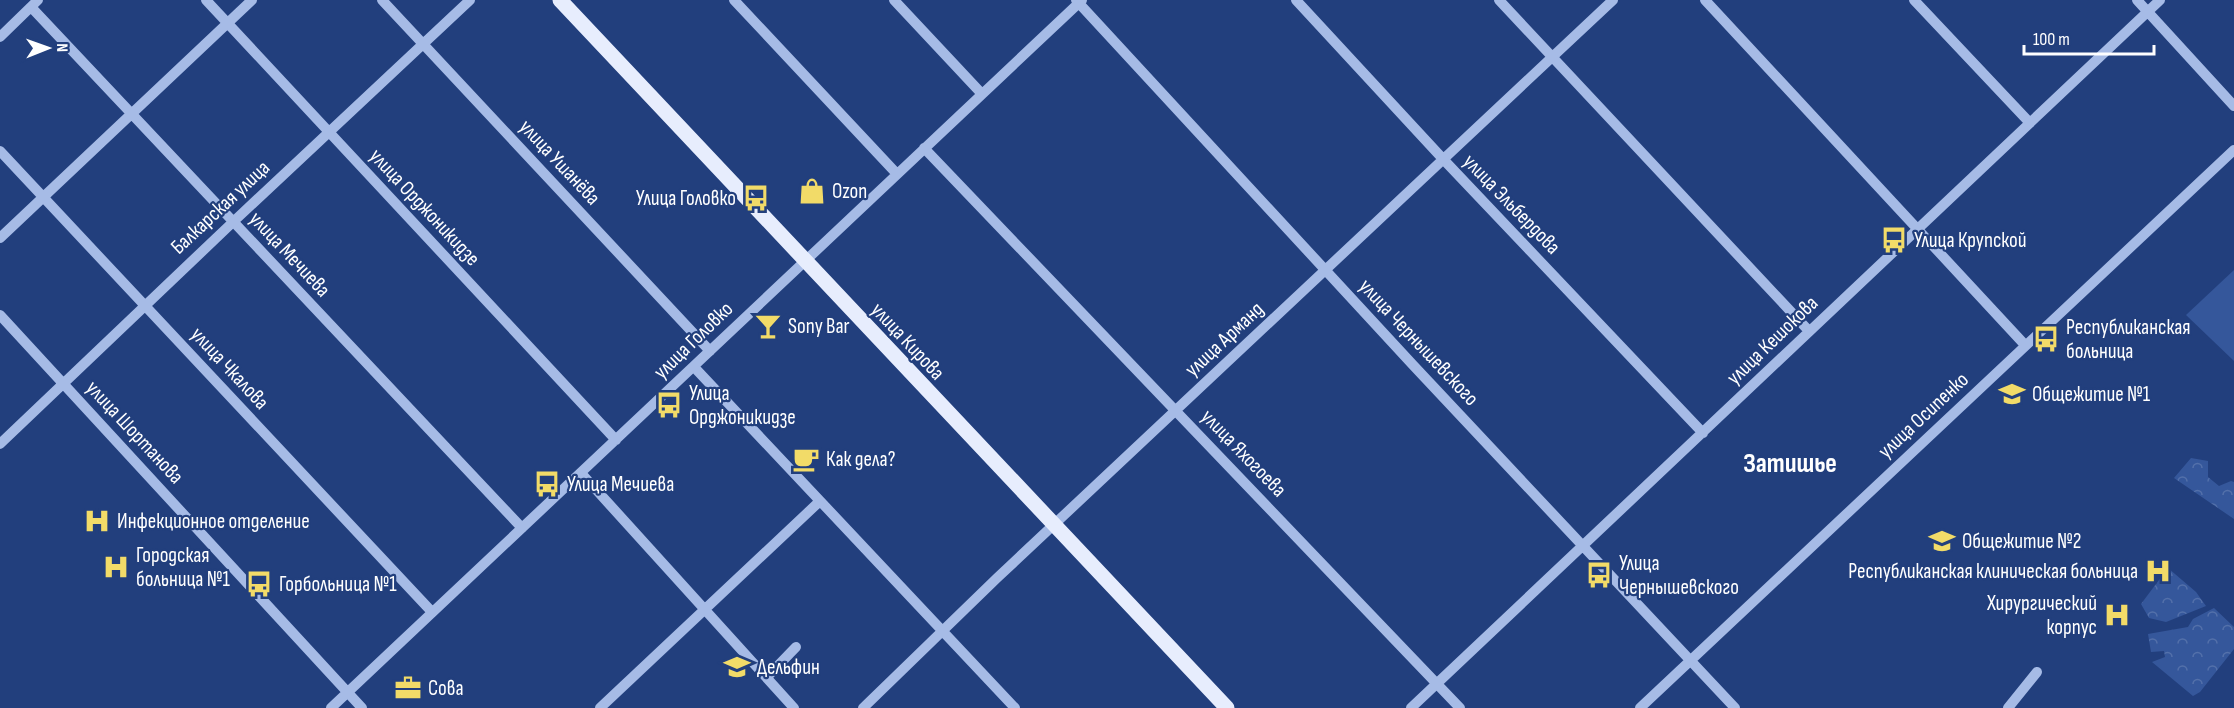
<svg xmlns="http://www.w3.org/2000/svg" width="2234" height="708" viewBox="0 0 2234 708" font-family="'Sofia Sans Condensed',sans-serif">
<defs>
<pattern id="forest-crowns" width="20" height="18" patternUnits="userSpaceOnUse" patternTransform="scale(1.5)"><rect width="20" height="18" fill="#35579b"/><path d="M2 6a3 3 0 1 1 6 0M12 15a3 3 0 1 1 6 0" fill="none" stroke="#5370aa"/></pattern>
</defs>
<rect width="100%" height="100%" fill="#223f7d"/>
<path fill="url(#forest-crowns)" d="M2191,458L2208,461V477L2219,486L2231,481L2234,482V519L2174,478Z
M2168,568L2196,592L2206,606L2166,622L2149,618L2141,604Z
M2214,608L2234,627V649L2200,692L2193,696L2152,662L2165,657L2164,651L2151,652L2148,634L2188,627L2193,619Z"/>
<path fill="#35579b" d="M2234,270V361L2186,315Z"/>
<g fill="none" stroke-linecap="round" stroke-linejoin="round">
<path stroke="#a6bbe6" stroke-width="10" d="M206,0L616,440
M382,0L710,351
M734,0L897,174
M894,0L982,94
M1076,0L1413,365L1735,708
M1296,0L1443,159L1703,433
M1499,0L1809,331
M1705,0L2025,345
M1914,0L2030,123
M2137,0L2234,106
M31,7L522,528
M0,37L38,0
M924,148L1460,708
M0,151L432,612
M0,238L252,0
M0,315L362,708
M694,367L1015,708
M0,444L233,222L470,0
M581,473L794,708
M767,677L796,647
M331,708L1082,0
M600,708L820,501
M863,708L997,578L1613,0
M1411,708L2160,0
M1640,708L2234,150
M2008,708L2037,672"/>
<path stroke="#e7edfd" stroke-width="15" d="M560,0C782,237 1004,473 1227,708"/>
</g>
<defs>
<g id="shop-bare" transform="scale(2.07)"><path d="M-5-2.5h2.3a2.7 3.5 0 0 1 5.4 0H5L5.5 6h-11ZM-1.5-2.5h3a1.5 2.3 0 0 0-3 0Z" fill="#f2db68" stroke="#223f7d" stroke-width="2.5" paint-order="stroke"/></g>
<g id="bus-bare" transform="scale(2.07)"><path d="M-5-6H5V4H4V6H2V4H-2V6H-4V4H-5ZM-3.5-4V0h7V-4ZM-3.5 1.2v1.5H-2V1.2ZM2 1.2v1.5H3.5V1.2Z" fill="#f2db68" stroke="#223f7d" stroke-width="2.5" paint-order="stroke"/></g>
<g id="bar-bare" transform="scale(2.07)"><path d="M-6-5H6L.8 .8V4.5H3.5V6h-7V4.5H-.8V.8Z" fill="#f2db68" stroke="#223f7d" stroke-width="2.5" paint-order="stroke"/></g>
<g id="university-bare" transform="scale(2.07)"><path d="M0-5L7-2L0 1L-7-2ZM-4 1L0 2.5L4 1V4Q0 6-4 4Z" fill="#f2db68" stroke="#223f7d" stroke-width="2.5" paint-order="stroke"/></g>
<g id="cafe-bare" transform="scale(2.07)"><path d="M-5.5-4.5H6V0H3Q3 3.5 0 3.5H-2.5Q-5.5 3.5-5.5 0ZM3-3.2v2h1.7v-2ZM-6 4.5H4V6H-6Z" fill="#f2db68" stroke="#223f7d" stroke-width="2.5" paint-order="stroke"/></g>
<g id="hospital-bare" transform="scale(2.07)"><path d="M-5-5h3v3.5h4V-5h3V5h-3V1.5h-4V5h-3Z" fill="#f2db68" stroke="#223f7d" stroke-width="2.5" paint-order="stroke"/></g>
<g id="school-bare" transform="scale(2.07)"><path d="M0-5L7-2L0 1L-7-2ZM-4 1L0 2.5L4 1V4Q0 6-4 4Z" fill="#f2db68" stroke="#223f7d" stroke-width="2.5" paint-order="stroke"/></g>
<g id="office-bare" transform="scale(2.07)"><path d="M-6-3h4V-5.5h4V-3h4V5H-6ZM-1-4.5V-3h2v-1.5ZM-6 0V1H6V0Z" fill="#f2db68" stroke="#223f7d" stroke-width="2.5" paint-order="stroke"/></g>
</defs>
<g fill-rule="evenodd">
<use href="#shop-bare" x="812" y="191"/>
<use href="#bus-bare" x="756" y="198"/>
<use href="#bus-bare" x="1894" y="240"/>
<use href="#bar-bare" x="768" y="326"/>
<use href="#bus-bare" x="2046" y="339"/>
<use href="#university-bare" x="2012" y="394"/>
<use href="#bus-bare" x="669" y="405"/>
<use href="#cafe-bare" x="806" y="459"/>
<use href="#bus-bare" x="547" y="484"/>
<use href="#hospital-bare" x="97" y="521"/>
<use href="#university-bare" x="1942" y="541"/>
<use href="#hospital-bare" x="116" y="567"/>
<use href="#hospital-bare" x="2158" y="571"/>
<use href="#bus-bare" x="1599" y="575"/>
<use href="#bus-bare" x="259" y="584"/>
<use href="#hospital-bare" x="2117" y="615"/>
<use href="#school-bare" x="737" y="667"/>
<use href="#office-bare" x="408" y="688"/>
</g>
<g text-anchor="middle" stroke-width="4.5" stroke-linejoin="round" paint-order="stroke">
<g font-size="21" fill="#fff" stroke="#223f7d">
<text transform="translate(560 162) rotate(47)" y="7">улица Ушанёва</text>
<text transform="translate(1512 204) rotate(46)" y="7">улица Эльбердова</text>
<text transform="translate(220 207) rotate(-43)" y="7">Балкарская улица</text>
<text transform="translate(425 207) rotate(47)" y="7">улица Орджоникидзе</text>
<text transform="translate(290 254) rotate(47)" y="7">улица Мечиева</text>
<text transform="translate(1224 339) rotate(-43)" y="7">улица Арманд</text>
<text transform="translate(693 340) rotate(-44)" y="7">улица Головко</text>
<text transform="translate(1772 340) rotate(-44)" y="7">улица Кешокова</text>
<text transform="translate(908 341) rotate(47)" y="7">улица Кирова</text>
<text transform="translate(1419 342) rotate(47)" y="7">улица Чернышевского</text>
<text transform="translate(230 368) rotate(47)" y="7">улица Чкалова</text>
<text transform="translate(1923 415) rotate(-43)" y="7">улица Осипенко</text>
<text transform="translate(135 432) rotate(47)" y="7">улица Шортанова</text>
<text transform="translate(1244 453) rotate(46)" y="7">улица Яхогоева</text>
</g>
<g font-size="21" fill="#fff" stroke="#223f7d" text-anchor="start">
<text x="832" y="198">Ozon</text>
<text x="736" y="205" text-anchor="end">Улица Головко</text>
<text x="1914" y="247">Улица Крупской</text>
<text x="788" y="333">Sony Bar</text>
<text x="2066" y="334">Республиканская<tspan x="2066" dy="24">больница</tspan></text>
<text x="689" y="400">Улица<tspan x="689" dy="24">Орджоникидзе</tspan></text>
<text x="2032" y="401">Общежитие №1</text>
<text x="826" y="466">Как дела?</text>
<text x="567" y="491">Улица Мечиева</text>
<text x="117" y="528">Инфекционное отделение</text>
<text x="1962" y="548">Общежитие №2</text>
<text x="136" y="562">Городская<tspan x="136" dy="24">больница №1</tspan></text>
<text x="1619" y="570">Улица<tspan x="1619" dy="24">Чернышевского</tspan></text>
<text x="2138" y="578" text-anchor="end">Республиканская клиническая больница</text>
<text x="279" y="591">Горбольница №1</text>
<text x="2097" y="610" text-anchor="end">Хирургический<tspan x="2097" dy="24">корпус</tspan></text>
<text x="757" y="674">Дельфин</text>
<text x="428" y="695">Сова</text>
</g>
<g font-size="27" font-weight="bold" fill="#fff" stroke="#223f7d">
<text x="1790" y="472">Затишье</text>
</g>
</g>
<g transform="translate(48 48) rotate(89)" stroke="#223f7d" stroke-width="4.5" paint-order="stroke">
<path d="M0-4.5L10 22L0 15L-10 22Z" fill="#ffffff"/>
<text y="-9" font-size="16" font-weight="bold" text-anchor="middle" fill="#ffffff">N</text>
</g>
<path d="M2024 45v9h130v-9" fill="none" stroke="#ffffff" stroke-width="3"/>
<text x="2033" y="45" font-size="18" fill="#ffffff" stroke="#223f7d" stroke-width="4.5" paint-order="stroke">100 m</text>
</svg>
